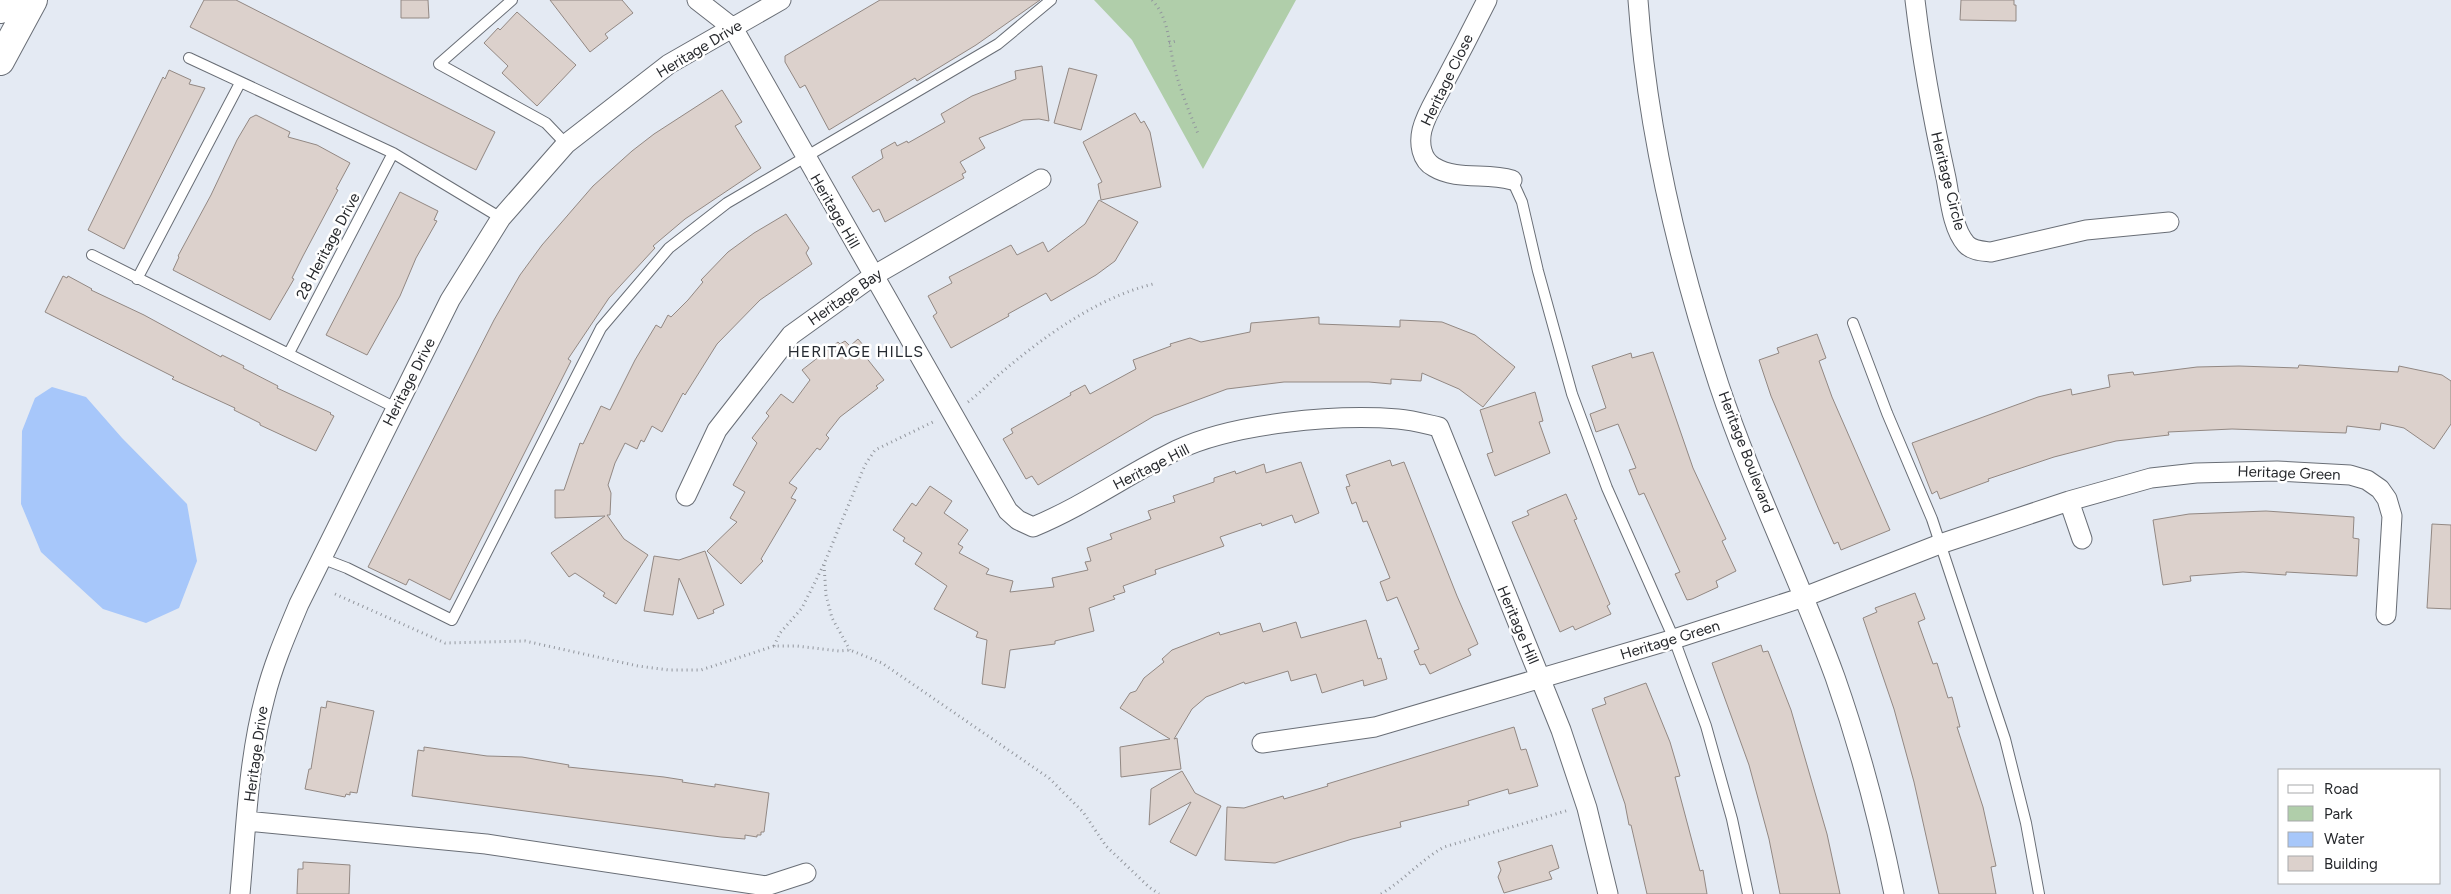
<svg xmlns="http://www.w3.org/2000/svg" width="2451" height="894" viewBox="0 0 2451 894" font-family="Figtree,sans-serif">
<rect width="100%" height="100%" fill="#e4eaf3"/>
<path fill="#b0ceaa" d="M1094,0H1296L1203,169L1132,40Z"/>
<path fill="#a7c7fa" d="M52,387L86,397L122,438L187,504L197,561L179,608L146,623L103,609L41,552L21,504L22,431L35,398Z"/>
<path fill="#dcd1cc" stroke="#928883" d="M204,0H236L495,132L476,170L190,27Z
M401,0H428L429,18H401Z
M550,0H622L633,13L605,34L608,38L590,52Z
M880,0H1040L976,45L917,81L915,78L829,130L805,85L800,88L785,62V56Z
M1961,0H2014V5H2016V21L1960,20Z
M517,12L576,65L537,106L502,73L508,66L484,43L498,28L500,30Z
M1042,66L1049,121L1039,119L1023,120L979,138L985,148L960,162L966,172L962,174L964,178L885,222L879,209L873,212L852,177L883,158L881,150L895,142L897,146L907,141L908,143L945,122L941,114L972,96L1016,79L1015,71Z
M1069,68L1097,75L1081,130L1054,123Z
M169,70L191,80L189,84L205,88L124,249L88,230L163,77L165,79Z
M722,90L742,122L735,126L761,168L685,219L653,246L655,248L609,298L568,359L571,361L450,600L409,579L406,585L368,567L494,320L520,275L542,245L593,186L632,151L654,134Z
M1135,113L1141,123L1144,121L1150,132L1161,187L1101,200L1098,184L1102,182L1083,142Z
M256,115L290,132L288,137L317,145L350,163L336,189L338,190L303,256L292,278L294,279L270,320L173,270L179,257L178,256L211,195L237,140L250,118Z
M400,192L438,211L434,220L437,221L416,258L400,296L367,355L326,335Z
M1099,200L1138,222L1115,261L1096,275L1051,301L1046,293L1008,314L1009,316L951,348L933,316L937,313L928,296L952,283L949,277L1011,245L1017,255L1043,242L1048,252L1085,224Z
M786,214L809,248L806,253L812,264L760,300L717,344L685,395L683,393L662,432L652,426L644,442L641,440L637,449L625,443L615,463L608,485L611,493L610,515H607L624,539L648,555L616,604L603,596L605,593L575,573L569,577L551,553L605,516L555,518V490H564L580,443L583,444L601,406L610,410L635,360L656,325L661,328L668,315L671,317L688,300L703,282L701,280L728,252L754,233Z
M63,276L67,278L68,276L92,289L91,290L144,315L221,357L222,355L244,366L243,368L278,386L277,388L331,413L330,414L334,416L316,451L260,425V423L234,410L235,408L172,379L174,377L45,312Z
M1319,317V324L1400,327V320L1442,322L1475,335L1515,367L1483,407L1459,389L1422,373L1421,381L1391,379V384L1369,382H1284L1227,389L1154,416L1038,485L1032,476L1026,479L1003,439L1013,433L1011,429L1071,395L1070,393L1085,385L1090,394L1136,369L1133,360L1171,346L1170,344L1190,338L1201,342L1250,332L1251,323Z
M1817,334L1826,358L1819,361L1832,397L1890,530L1841,550L1838,542L1834,544L1819,510L1771,396L1759,360L1779,353L1777,348Z
M858,339L870,353L865,356L884,380L876,386L878,388L840,417L826,435L829,438L820,450L817,448L789,483L797,488L791,498L796,500L761,559L763,561L741,584L707,551L737,522L730,518L745,492L733,485L757,443L752,438L769,416L766,413L781,394L793,403L810,380L802,370L838,342L840,344L845,341L850,346Z
M1653,352L1693,468L1726,539L1722,541L1736,571L1716,581L1718,587L1692,599L1687,600L1675,574L1680,572L1644,493L1639,495L1629,470L1636,468L1618,424L1596,432L1590,414L1606,408L1592,366L1631,353L1632,358Z
M2299,365L2398,372L2399,366L2442,375L2451,381V424L2434,449L2404,428L2381,423L2380,430L2347,426L2346,433L2232,429L2168,432L2169,435L2116,441L2054,457L1988,479L1989,481L1940,499L1937,491L1932,494L1912,443L2038,397L2071,389L2072,395L2110,387L2108,375L2133,372L2134,375L2197,367L2239,366L2298,368Z
M1535,392L1543,421L1539,422L1550,453L1495,476L1487,454L1493,452L1480,410Z
M1390,460L1392,466L1404,462L1457,596L1478,644L1468,649L1471,655L1430,674L1425,664L1420,665L1414,651L1419,649L1397,597L1387,601L1380,582L1390,578L1367,521L1363,522L1356,502L1352,504L1346,487L1350,486L1346,475Z
M1301,462L1319,513L1295,523L1292,515L1262,526L1261,523L1220,537L1224,546L1155,570L1156,574L1123,586L1125,592L1113,596L1115,599L1089,608L1094,631L1055,641V644L1010,650L1005,688L982,684L987,640L976,637L978,632L934,609L947,586L915,564L922,553L903,541L905,538L893,530L912,503L916,506L930,486L952,501L944,513L968,530L958,544L963,547L959,553L989,569L986,574L1013,581L1010,592L1054,587L1052,578L1088,570L1085,562L1091,561L1087,548L1112,539L1110,534L1151,519L1148,511L1175,502L1173,496L1214,482V478L1235,471L1236,474L1264,464L1266,473Z
M1566,494L1577,519L1574,520L1610,604L1607,606L1611,614L1575,630L1573,626L1560,632L1512,522L1529,515L1527,511L1531,509Z
M2266,511L2354,517L2353,538L2359,539L2357,576L2286,572V575L2243,572L2190,576L2191,581L2163,585L2153,520L2189,514Z
M2432,524L2451,525V609L2427,608Z
M705,551L724,605L713,610L714,613L698,619L679,578L673,615L644,611L654,556L679,560Z
M1915,593L1925,619L1918,622L1933,664L1937,663L1948,698L1952,697L1960,727H1957L1983,807L1996,866L1991,867L1996,894H1939L1914,782L1894,709L1863,618L1877,612L1875,608Z
M1366,620L1378,659L1381,658L1387,679L1364,686L1363,680L1322,693L1316,674L1291,681L1288,671L1245,684L1244,682L1206,697L1192,709L1174,739L1177,738L1181,769L1121,777L1120,747L1170,739L1120,708L1130,693L1136,691L1144,678L1164,662L1162,659L1172,650L1219,632L1220,635L1260,623L1263,632L1296,622L1301,638Z
M1761,645L1763,652L1768,651L1791,710L1827,834L1840,894H1780L1769,839L1749,765L1712,663Z
M1646,683L1670,742L1680,776L1675,777L1700,871L1703,870L1707,894H1647L1631,825H1629L1625,804L1592,709L1606,704L1604,698Z
M327,701L374,711L357,793L350,792V795L346,794L345,797L305,789L309,769H311L321,707L326,708Z
M1514,727L1521,750L1526,749L1538,786L1509,794L1508,789L1468,801L1469,805L1400,822L1401,827L1352,839L1275,863L1225,860L1227,807L1244,808L1283,796L1284,799L1328,786L1327,784Z
M424,747L487,756L522,757L569,765L568,767L664,777L683,780L682,782L715,787V784L769,793L764,832H761V835H757V837L745,835V839L721,837L412,796L418,750L424,751Z
M1182,771L1195,793L1221,806L1196,856L1170,842L1191,802L1149,825L1151,789Z
M1552,845L1559,868L1549,872L1552,879L1504,893L1498,877L1501,870L1498,862Z
M303,862L350,865L349,894H297L298,869H303Z"/>
<g fill="none" stroke-linecap="round" stroke-linejoin="round">
<g stroke="#696e76" stroke-width="12">
<path id="service" d="M512,0L439,64L546,123L566,144
M189,58L393,153L501,218
M1512,180L1522,202L1538,271L1572,394L1607,488L1674,639L1706,726L1732,819L1748,894
M92,255L396,408
M137,279L240,83
M1853,323L1887,413L1932,519L2005,739L2026,823L2039,894
M289,353L393,153
M321,558L347,568L452,620L601,328L669,248L727,203L998,44L1051,0"/>
</g>
<g stroke="#696e76" stroke-width="21">
<path id="minor" d="M697,0L733,28L1008,511L1018,520L1033,527C1084,506 1128,474 1177,450C1234,423 1335,414 1398,419C1412,420 1426,424 1439,427L1561,730L1587,808L1608,894
M1487,0C1473,28 1458,57 1443,85C1436,99 1426,114 1422,130C1419,143 1421,160 1434,167C1457,181 1487,172 1512,180
M1638,0C1647,131 1678,260 1719,385C1752,484 1799,578 1835,677C1860,748 1879,820 1894,894
M1915,0C1922,60 1933,119 1946,178C1950,198 1952,228 1966,244C1972,251 1983,251 1991,252L2086,230L2169,222
M686,496L717,430L791,335L873,276L1041,179
M2069,501L2082,539
M1262,743L1375,727L1674,639L1804,597L1940,544L2069,501L2151,478L2196,473L2277,471L2350,475L2367,480L2380,489L2387,499L2392,516L2386,615
M247,821L486,844L766,886L806,873
M240,894C246,829 248,761 265,697C273,665 286,635 299,604L450,300L501,218L566,144L669,64L781,0"/>
</g>
<g stroke="#696e76" stroke-width="30">
<path id="primary" d="M0,9L5,0
M0,61L33,0"/>
</g>
<path stroke="#92969d" stroke-width="3" stroke-dasharray="1 4" stroke-linecap="butt" d="M1152,0C1171,20 1168,48 1176,73C1182,95 1191,116 1199,136
M1169,43L1176,41
M968,402C980,393 990,382 1002,372C1046,335 1097,298 1153,284
M824,565L826,595L832,618L850,650
M335,594L445,643L525,641L638,666L669,670H701L774,646H797L839,651L850,650L882,663L1049,778L1083,812L1106,846L1149,887L1159,894
M774,646L780,633L802,608L824,564L865,465L875,450L935,421
M1381,894C1404,880 1421,860 1444,847L1569,810"/>
<use href="#service" stroke="#fff" stroke-width="10"/>
<use href="#minor" stroke="#fff" stroke-width="19"/>
<use href="#primary" stroke="#fff" stroke-width="28"/>
</g>
<g text-anchor="middle" stroke-width="5" stroke-linejoin="round" paint-order="stroke">
<g font-size="15" fill="#26282c" stroke="#fff">
<text transform="translate(699 49) rotate(-31)" y="5">Heritage Drive</text>
<text transform="translate(1447 80) rotate(-64)" y="5">Heritage Close</text>
<text transform="translate(1948 181) rotate(76)" y="5">Heritage Circle</text>
<text transform="translate(835 211) rotate(60)" y="5">Heritage Hill</text>
<text transform="translate(328 246) rotate(-62)" y="5">28 Heritage Drive</text>
<text transform="translate(845 297) rotate(-35)" y="5">Heritage Bay</text>
<text transform="translate(409 382) rotate(-63)" y="5">Heritage Drive</text>
<text transform="translate(1746 452) rotate(69)" y="5">Heritage Boulevard</text>
<text transform="translate(1151 467) rotate(-27)" y="5">Heritage Hill</text>
<text transform="translate(2289 473) rotate(2)" y="5">Heritage Green</text>
<text transform="translate(1518 625) rotate(67)" y="5">Heritage Hill</text>
<text transform="translate(1670 640) rotate(-17)" y="5">Heritage Green</text>
<text transform="translate(256 754) rotate(-82)" y="5">Heritage Drive</text>
</g>
<g font-size="16" letter-spacing="1" fill="#252a31" stroke="#fff">
<text x="856" y="357">HERITAGE HILLS</text>
</g>
</g>
<rect x="2278" y="769" width="162" height="115" fill="#ffffff" stroke="#a8a9ab"/>
<rect x="2288" y="785" width="25" height="8" fill="#ffffff" stroke="#a8a9ab"/>
<text x="2324" y="794" font-size="15" fill="#26282c">Road</text>
<rect x="2288" y="806" width="25" height="15" fill="#b0ceaa" stroke="#a8a9ab"/>
<text x="2324" y="819" font-size="15" fill="#26282c">Park</text>
<rect x="2288" y="832" width="25" height="15" fill="#a7c7fa" stroke="#a8a9ab"/>
<text x="2324" y="844" font-size="15" fill="#26282c">Water</text>
<rect x="2288" y="856" width="25" height="15" fill="#dcd1cc" stroke="#a8a9ab"/>
<text x="2324" y="869" font-size="15" fill="#26282c">Building</text>
</svg>
